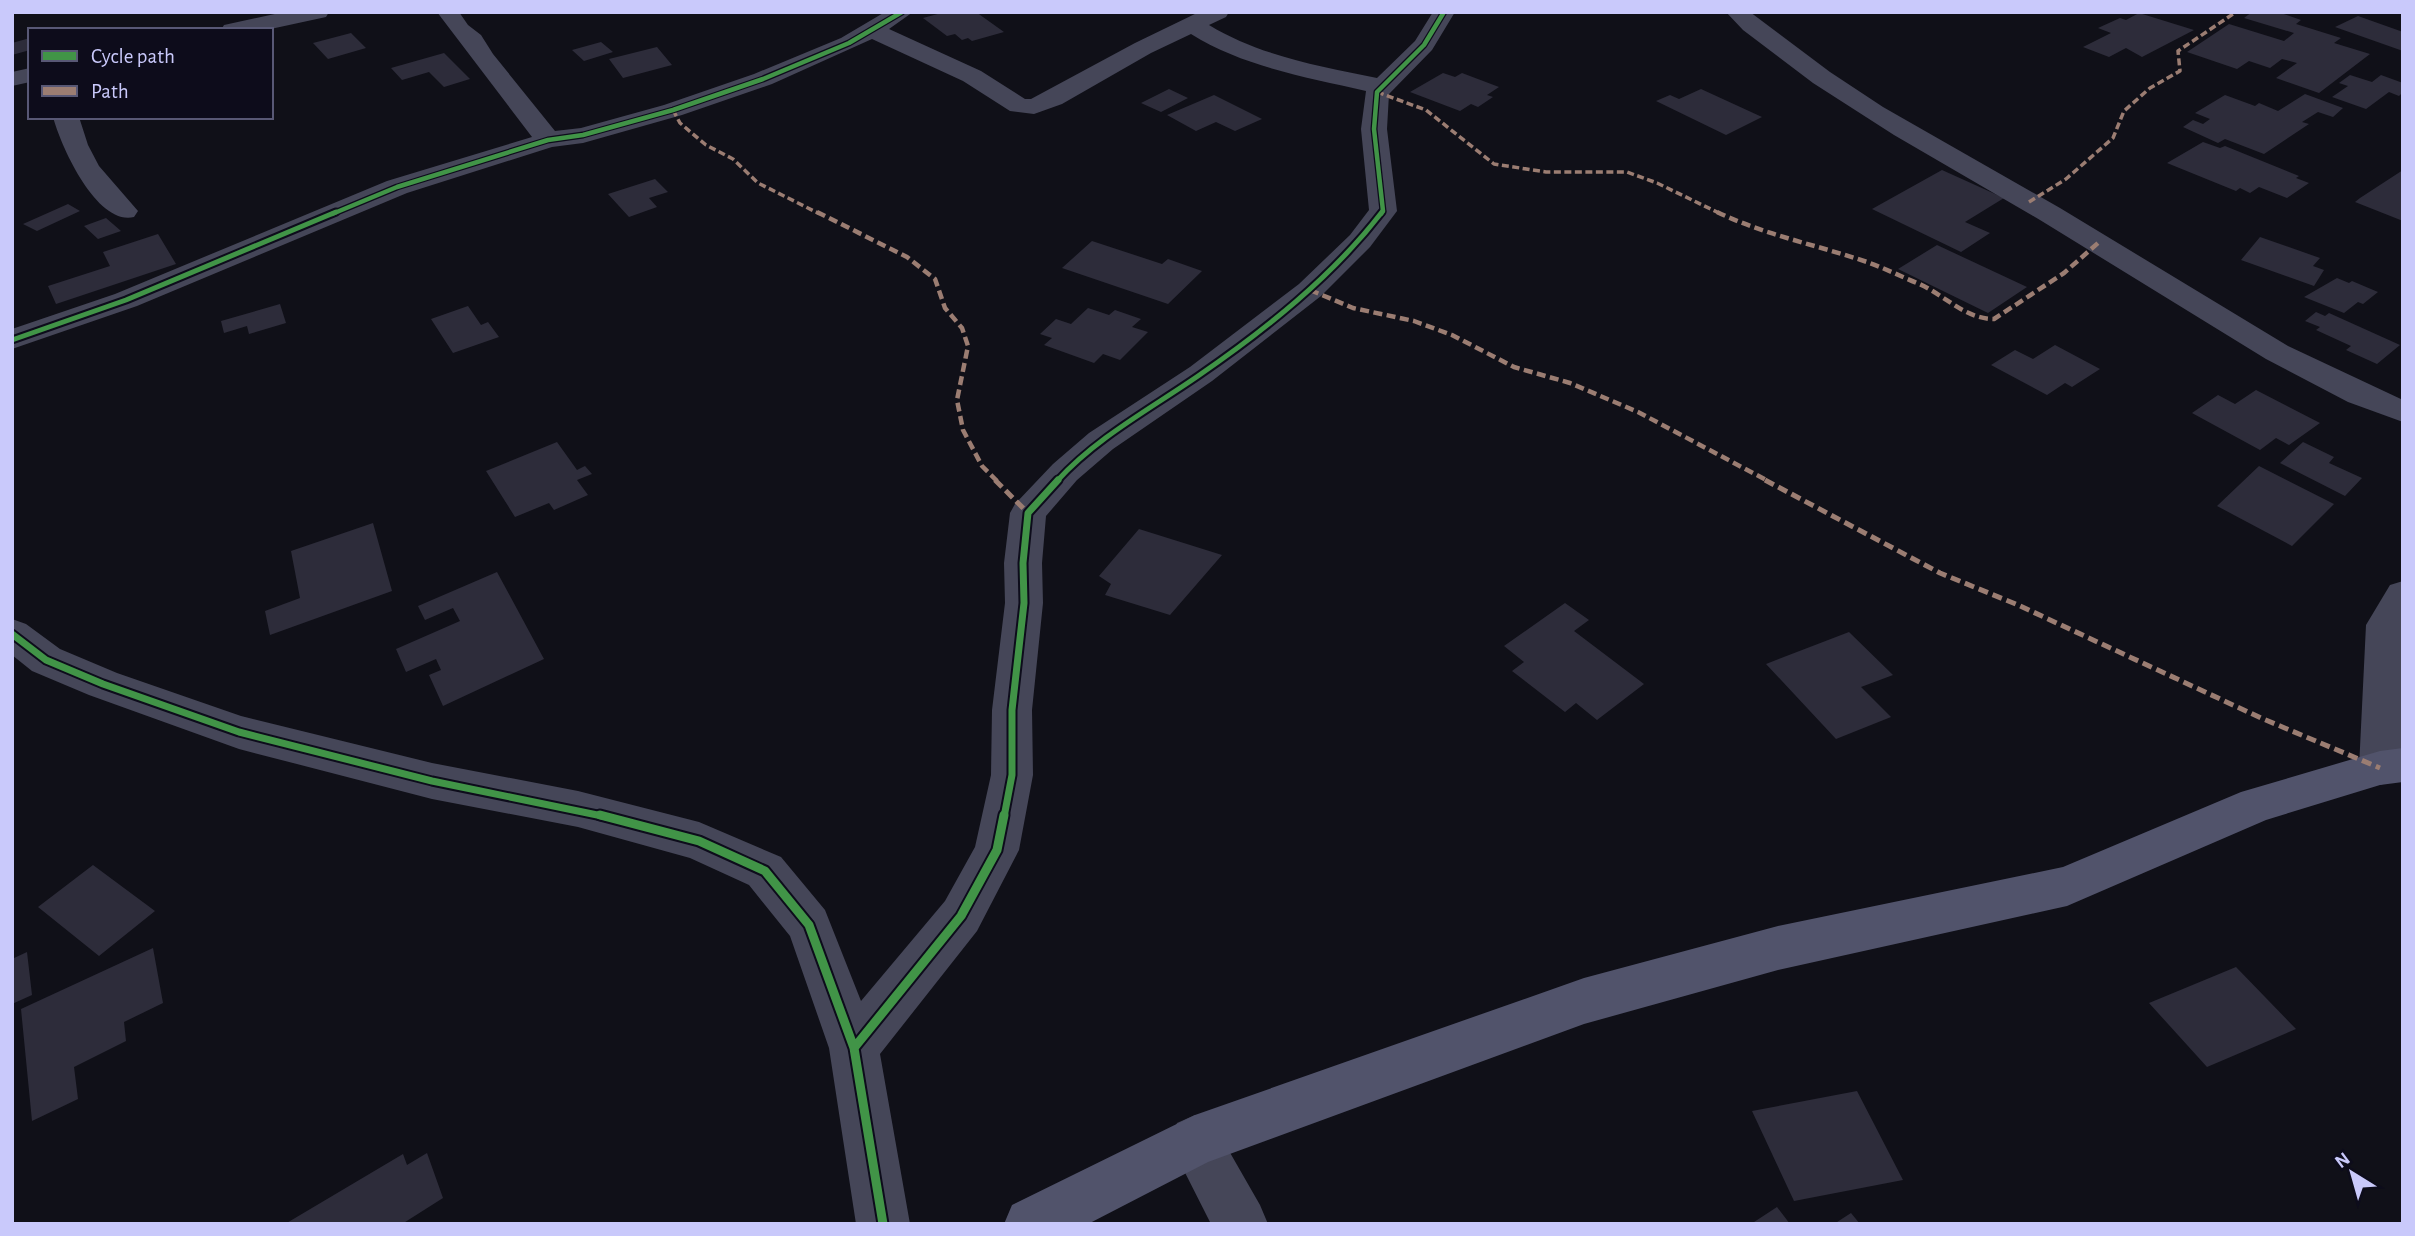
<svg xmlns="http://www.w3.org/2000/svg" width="2415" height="1236" viewBox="0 0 2415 1236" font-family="'Alegreya Sans',sans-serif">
<rect width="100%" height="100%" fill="#101018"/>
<path fill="#2d2c3a" d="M945,12H976L1004,32L972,41L968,38L962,40L955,34L947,36L923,18Z
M2252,12H2278L2301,20L2296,24L2341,38L2334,43L2370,54L2319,93L2276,78L2297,63L2282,59L2270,68L2249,61L2237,69L2187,52L2229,24L2284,41L2294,33L2244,18Z
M2139,13L2194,30L2142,57L2126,48L2109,57L2083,47L2111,33L2098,28L2120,18L2126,20Z
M2358,16L2403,32V51L2335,27Z
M351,33L366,48L328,59L313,43Z
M30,38V50L12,55V43Z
M601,42L613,52L584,61L572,50Z
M657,47L672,65L623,78L609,59Z
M444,53L470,79L444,87L429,72L402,80L391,68Z
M1443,73L1455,77L1462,73L1499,87L1487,95L1493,97L1478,107L1471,104L1460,111L1410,92Z
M2350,75L2372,82L2381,75L2403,83V92L2399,96L2389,92L2366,109L2332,97L2348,86L2339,83Z
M1169,89L1188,98L1161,112L1141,103Z
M1701,89L1762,117L1726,135L1656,101L1670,95L1679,99Z
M2305,94L2343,108L2333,117L2318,112L2302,122L2309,124L2264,154L2225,139L2218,143L2183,127L2193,120L2203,124L2210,119L2195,113L2225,95L2255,106L2259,103L2278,111Z
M1214,95L1262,119L1235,131L1216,122L1196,131L1167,115Z
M2203,142L2220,148L2225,146L2299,176L2296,178L2309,183L2287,198L2259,187L2250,193L2240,188L2236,191L2167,163Z
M1942,170L2004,198L1965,222L1990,233L1961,252L1872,209Z
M2403,170V221L2355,202L2360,198Z
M655,179L668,192L649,198L657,207L629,217L608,194Z
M68,204L80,211L37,231L23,224Z
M106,218L121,231L98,239L84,226Z
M158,234L176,264L56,304L48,286L110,266L103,252Z
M2260,237L2320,258L2313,266L2324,270L2314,286L2241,260Z
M1092,241L1162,264L1168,259L1202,271L1168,304L1062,268Z
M1937,245L2027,287L1988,313L1898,269Z
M2337,278L2349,283L2352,281L2378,292L2363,304L2358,302L2344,313L2304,297Z
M280,304L286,323L249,334L247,326L224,333L221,321Z
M468,306L481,325L488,322L499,337L453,353L431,319Z
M1088,308L1109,315L1115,310L1141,319L1132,327L1148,332L1120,360L1103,354L1094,363L1044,345L1052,338L1040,334L1056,319L1071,324Z
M2316,312L2325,316L2329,313L2400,345L2377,364L2346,350L2351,346L2316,330L2320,327L2305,321Z
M2055,345L2100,369L2072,387L2065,383L2047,395L1991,365L2015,350L2033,359Z
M2256,390L2320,423L2289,445L2276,438L2260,450L2192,413L2218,395L2235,404Z
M557,442L577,470L585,466L592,474L577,480L588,495L554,510L549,503L515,517L486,471Z
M2303,442L2334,457L2329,463L2362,478L2345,496L2280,463Z
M2259,466L2334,504L2292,546L2217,506Z
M373,523L392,591L270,635L265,611L300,598L291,551Z
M1139,529L1222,555L1170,615L1105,595L1111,584L1099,576Z
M497,572L544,659L443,706L429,675L441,670L436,659L406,672L396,649L460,621L453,608L425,620L418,606Z
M1565,603L1589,620L1574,631L1644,684L1597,720L1576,703L1565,712L1512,671L1524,662L1504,646Z
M1849,632L1893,675L1861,687L1891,717L1836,739L1766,664Z
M93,865L155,911L99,956L38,907Z
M153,948L163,1003L124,1022L126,1041L74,1067L78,1099L32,1121L21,1009Z
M27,952L32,995L12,1004V959Z
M2236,967L2296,1029L2207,1067L2149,1003Z
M1857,1091L1903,1180L1794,1201L1752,1111Z
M427,1153L443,1198L402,1224H285L403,1154L407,1165Z
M1777,1207L1790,1224H1751Z
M1851,1213L1860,1224H1834Z"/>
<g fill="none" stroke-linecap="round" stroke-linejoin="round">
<path fill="#454658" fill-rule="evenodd" d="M284,12H329L326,17L266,30H221L224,25Z
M437,12H459L468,25L481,35L493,54L555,131L581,128L664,105L754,74L841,38L885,12H913L889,29L981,71L1025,99H1031L1135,43L1199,12H1229L1226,17L1209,25C1260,56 1319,66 1377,78L1415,41L1433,12H1455L1432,50L1389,94L1387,129L1397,211L1370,247L1321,296L1212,381L1113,449L1077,480L1046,516L1042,563L1043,603L1032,710L1033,775L1019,850L977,931L880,1054L910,1224H856L829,1048L790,936L749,885L690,858L578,827L432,799L239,749L89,695L32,671L12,655V619L26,624L60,649L117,673L241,716L432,763L578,791L699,822L781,857L825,910L861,1001L945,901L975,847L991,775L992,710L1005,603L1004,563L1010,513L1015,504L1053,464L1089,433L1190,367L1299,284L1350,235L1369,210L1361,129L1366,91C1306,77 1244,67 1191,34L1151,53L1062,104L1034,114L1010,111L963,81L872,39L772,84L682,115L583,143L552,147L407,193L137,306L12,349V329L115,294L387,181L532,137Z
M1726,12H1750L1830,72L1883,107L2060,208L2288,346L2403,400V422L2348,402L2266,359L2040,220L1894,135L1813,83L1743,30Z
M30,68V82L12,86V72Z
M53,117H79L88,145L99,166L138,211L134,217C97,226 61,147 53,117Z
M2403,581L2401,768L2395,780L2380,785L2365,780L2359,768L2366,625L2390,585Z
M1195,1115L1213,1123L1260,1205L1268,1224H1211L1169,1141L1177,1123Z"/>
<path fill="#51536b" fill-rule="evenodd" d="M2403,748V782L2380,785L2266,820L2067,906L1778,970L1584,1024L1208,1162L1088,1224H1004L1012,1205L1195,1115L1584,978L1778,926L2063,867L2241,792L2380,751Z"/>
<path stroke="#9b7d72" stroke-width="3.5" stroke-dasharray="7 3.5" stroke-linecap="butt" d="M1377,92L1426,110L1494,164L1546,172H1627L1657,183L1721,214
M673,110L680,123L706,145L733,159L758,183L820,214
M2029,202L2066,179L2113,138L2124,111L2150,88L2180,71L2178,51L2236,12"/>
<path stroke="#9b7d72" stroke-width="4.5" stroke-dasharray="9 4.5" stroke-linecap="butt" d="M817,212L907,257L935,279L945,308L962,328L968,346L957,400L963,430L982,466L997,481
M1717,212C1765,235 1817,245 1867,262C1884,268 1900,276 1917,283C1944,294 1964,319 1994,319L2064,273L2098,243
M1310,290L1353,308L1414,321L1452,335L1514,367L1570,383L1638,412L1768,481"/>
<path stroke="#9b7d72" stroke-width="5" stroke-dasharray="10 5" stroke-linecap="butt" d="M995,480L1028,513
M1765,480L1940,573L2018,605L2261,718L2380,768"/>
<g stroke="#0d0c1b" stroke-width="7">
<path id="cycleway-far3" d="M332,214L397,187L548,140L583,135L673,110L763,79L849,43L902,12
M1381,214L1383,211L1374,129L1377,92L1424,45L1444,12"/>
</g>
<g stroke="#0d0c1b" stroke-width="9">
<path id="cycleway-far2" d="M12,340L126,300L336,212
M1057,481C1096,438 1150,409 1198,376C1265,330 1332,277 1382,212"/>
</g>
<g stroke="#0d0c1b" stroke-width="11">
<path id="cycleway-far1" d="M12,634L46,660L103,684L239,732L432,781L607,817
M1004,817L1012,775V710L1024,603L1023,563L1028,513L1058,480"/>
</g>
<g stroke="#0d0c1b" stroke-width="13">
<path id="cycleway" d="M600,815L699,841L765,871L809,925L854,1048L883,1224
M854,1048L961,916L997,850L1004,815"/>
</g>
<use href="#cycleway-far3" stroke="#419447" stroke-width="4.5"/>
<use href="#cycleway-far2" stroke="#419447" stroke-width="5"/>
<use href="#cycleway-far1" stroke="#419447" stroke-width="7"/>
<use href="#cycleway" stroke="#419447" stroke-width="9"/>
</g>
<rect width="2415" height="1236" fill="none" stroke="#c9c9fb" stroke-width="28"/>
<rect x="28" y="28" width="245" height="91" fill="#0d0c1b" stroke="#585875" stroke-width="2"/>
<rect x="42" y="51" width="35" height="10" fill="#419447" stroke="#585875" stroke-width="2"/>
<text x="91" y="63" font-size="21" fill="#c9c9fb">Cycle path</text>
<rect x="42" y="86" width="35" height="10" fill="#9b7d72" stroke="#585875" stroke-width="2"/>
<text x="91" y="98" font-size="21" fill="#c9c9fb">Path</text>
<g transform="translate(2352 1173) rotate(323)" stroke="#0d0c1b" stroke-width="5" paint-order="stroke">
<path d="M0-5L12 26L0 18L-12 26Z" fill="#c9c9fb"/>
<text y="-10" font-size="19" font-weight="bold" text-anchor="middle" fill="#c9c9fb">N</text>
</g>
</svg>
